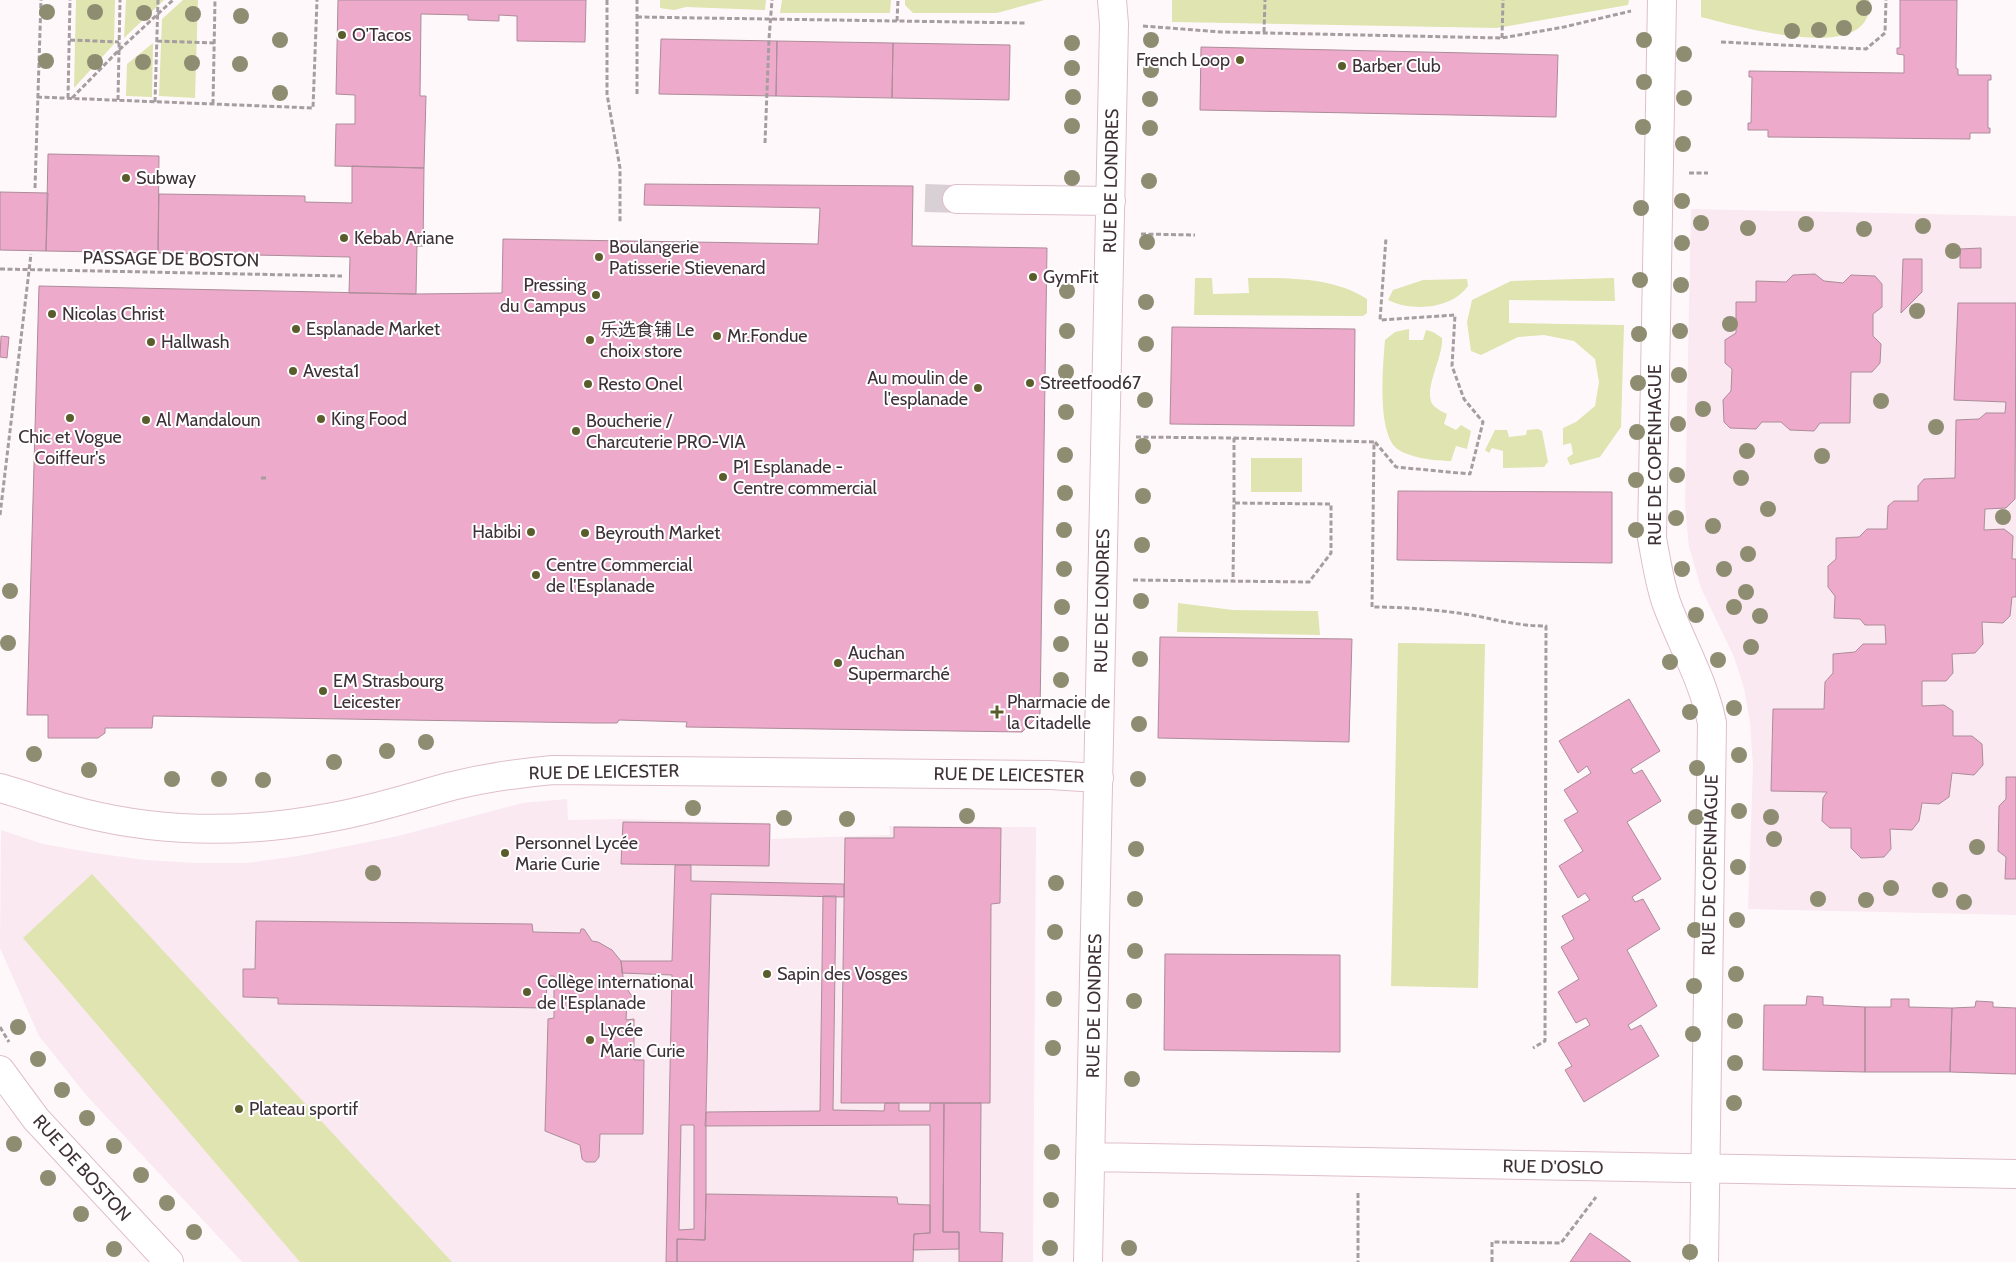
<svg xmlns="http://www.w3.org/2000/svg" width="2016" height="1262" viewBox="0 0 2016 1262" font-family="Cabin,'Noto Sans SC',sans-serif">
<rect width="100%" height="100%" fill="#fff8fb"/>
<path fill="#fae9f1" d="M1691,209L2016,216V915L1748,909L1753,767L1750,722L1744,688L1734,657L1701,588L1689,547L1685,506Z
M567,799L568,820L622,819L770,823L771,839L890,835L889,826L1036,827L1033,1262H242L86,1095L39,1036L0,948L1,830L43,844L94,853L145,860L195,863H246L298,856L398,836L522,803Z"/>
<path fill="#dfe4b0" d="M76,0H115L114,44L74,88Z
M126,0H164L124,38Z
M183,0H198L195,98L159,96L162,19Z
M660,0H766L765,10L686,7L674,10L660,8Z
M782,0H891L890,13H780Z
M905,0H1044L997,13H913L905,5Z
M1172,0H1629L1628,5L1497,28L1172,22Z
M1701,0H1869C1869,9 1869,18 1862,25C1835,54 1737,26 1701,17Z
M153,43L152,97L126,96L127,64Z
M1195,278H1212L1213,294L1249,293L1248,278C1288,278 1333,277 1367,299V313L1363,316L1194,315Z
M1614,278L1615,301L1509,300V323L1624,325L1621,427L1600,457L1570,465L1567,458L1573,454L1571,443L1563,445V428L1576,422L1595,406L1599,382L1595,359L1574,341L1544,335L1518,337L1481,355L1471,351L1467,322L1472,300L1511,281Z
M1467,279L1468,286C1452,309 1412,312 1388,300L1393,290L1423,280Z
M1409,329V340H1423L1426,330L1433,332L1442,338C1444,356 1421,393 1434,406C1437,409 1443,412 1447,414L1444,424L1456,430L1461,425L1471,431L1467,449L1456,446L1451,461C1436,461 1407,458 1395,447C1377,428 1383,365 1385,340L1395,332Z
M1538,429L1542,431L1548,462L1544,467L1503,468V451L1492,448L1489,453L1485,450L1495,430H1507L1509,437L1526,435L1527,430Z
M1251,458H1302V492H1251Z
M1178,603L1233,610L1318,611L1320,635L1177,632Z
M1398,643L1485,644L1478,988L1391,986Z
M92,874L452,1262H300L23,938Z"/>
<path fill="#eeaaca" stroke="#ac8c9a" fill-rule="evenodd" d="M338,0H586L585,42L517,41V16L499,15V21L468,20V15L421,14L420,96H426L424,168L335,166L336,124H355V95L336,94Z
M1900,0H1957L1956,68L1958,69V75H1991V80H1988V128H1990V133H1970V139L1768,137V130H1748V123H1751L1752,77H1749V71L1904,73V55L1897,54V48H1900Z
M661,39L777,41L776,96L659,94Z
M777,41L893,43L892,98L776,96Z
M893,43L1010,45L1009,100L892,98Z
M1201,47L1558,55L1556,117L1200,110Z
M48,154L159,156L158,253L46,251Z
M352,166L424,168L423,246H417L416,294L349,293L350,257L158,253L159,194L305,196V202L352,203Z
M645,184L913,186L912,246L1047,248L1040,714L1022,732L686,727L687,722L619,720L617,723H595L153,716L152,728H105V733L98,738H48V715H27L39,286L416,294L502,293L503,239L818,244L820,208L644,205Z
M0,192L48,193L46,251L0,250Z
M1981,248V268H1960V249Z
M1903,259H1922V292L1901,313Z
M1815,274L1824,281L1843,283L1851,275L1875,276L1882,284V307L1873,314V336L1881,344L1880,363L1872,372H1851L1850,423H1820L1814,431L1790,430L1781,422H1762L1756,429L1730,428L1724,422L1723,400L1731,391L1732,369L1725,363V340L1736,333V302H1756V281L1786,282L1793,275Z
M1958,303H2016L2015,499L2006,508L1985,509L1984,530L2004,529L2013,536L2012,559H2016V597H2012L2010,616L2003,623L1982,622L1983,644L1975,653L1952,654L1953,673L1946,681H1922V706L1944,705L1953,711V736H1972L1982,744L1983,765L1974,775L1952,773L1949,797L1939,804L1922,803L1919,821L1912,830L1890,829L1891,849L1884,857L1861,858L1851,848V828H1830L1822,821L1823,798L1827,792L1771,791L1773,709H1824L1825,682L1833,673V654L1855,652L1863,644H1886L1885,625H1865L1860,619L1834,618L1835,596L1828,587V566L1836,559V538L1859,537L1867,529H1887L1888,506L1894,501H1918V486L1924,479L1955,478L1956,420L1979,419L1986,413H2005L2006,402L1954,400Z
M1172,327L1355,329L1354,426L1170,424Z
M1,336L9,337L7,358L0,357Z
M1398,491L1612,492V563L1397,560Z
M1160,637L1352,639L1349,742L1158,738Z
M1629,699L1660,751L1631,769L1634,774L1642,770L1661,801L1627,822L1661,879L1632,897L1635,902L1643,899L1660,929L1627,950L1657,1006L1628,1025L1631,1030L1641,1025L1659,1056L1584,1102L1565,1070L1572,1066L1558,1043L1590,1025L1586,1018L1576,1023L1558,992L1579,979L1561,947L1574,939L1562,916L1590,900L1585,893L1578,898L1559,866L1583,851L1564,820L1578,812L1564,790L1591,773L1587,766L1578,773L1559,741Z
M2006,777H2016V879H2005L2006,857L1998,851L1999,806L2006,799Z
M623,822L770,824L769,866L621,864Z
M894,827L1001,828L1000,903L991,904L990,1103H841L845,838H894Z
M675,865H691V881L844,884V897L711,894L706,1112V1194L705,1240L677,1239V1262H666L672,975L622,973L621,961H672ZM681,1125H694V1229L679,1230Z
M823,896H836L833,1110L884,1111L885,1103H899V1111H930V1103H944L943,1232H959V1249L913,1250L914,1234L930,1233V1125L705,1126L706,1112L820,1111Z
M256,921L532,924L533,932L580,933L581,929H584L592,941L598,942L612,950L621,961L624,984L635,1001L627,1002L626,1020L634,1019V1060H644L643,1134H600L599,1157L595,1162H586L582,1159L580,1145L545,1131L548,1019L554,1018V976H547L546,1008L278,1004V998L243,997V969H255Z
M1165,954L1340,955V1052L1164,1050Z
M1807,996L1823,997V1005L1865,1007V1072L1763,1070L1764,1005H1806Z
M1891,999H1909V1007L1952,1008L1950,1072H1865V1007H1891Z
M1976,1001L1993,1002V1007L2016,1008V1074L1950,1072L1952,1008L1975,1007Z
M944,1103H981L980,1232L1003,1233L1002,1262H959V1232H943Z
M706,1194L897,1197L898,1204L930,1205V1233L914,1234L913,1262H677V1239L705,1240Z
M1590,1233L1613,1249L1631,1262H1570Z"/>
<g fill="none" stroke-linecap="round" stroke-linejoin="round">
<path stroke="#d8d0d4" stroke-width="28" stroke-dasharray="28 14" stroke-linecap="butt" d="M925,198L957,199"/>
<g stroke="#dfbecd" stroke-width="30">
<path id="minor" d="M1662,0L1652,538C1656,559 1659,581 1666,602C1681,643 1703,679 1712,723L1704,1262
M957,199L1111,201
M0,788C28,796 55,806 83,813C163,833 247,833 327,818C370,811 411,797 452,786C485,778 519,773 553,770L1050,775L1099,778
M0,1070L36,1119L169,1262
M1090,1157L2016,1174
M1088,1262L1114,24L1112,0"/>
</g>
<path stroke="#a69da1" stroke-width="3" stroke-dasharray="5 2.5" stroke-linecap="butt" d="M607,0V94L620,168V222
M637,17L1027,23
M897,21L898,0
M1143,26L1221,32L1502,38L1564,27L1631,11
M1264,32L1265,0
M1502,38L1503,0
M70,40L119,42
M157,41L214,43
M1721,42L1866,49L1885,33L1886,0
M637,94V0
M37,97L313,108L317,0
M68,98L70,0
M72,98L119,50L173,0
M118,100L120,0
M155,102L158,0
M213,104L215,0
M765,143L769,39L772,0
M1689,173H1708
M35,188L41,0
M1141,234L1195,235
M0,269L342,276
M1136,437L1234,438V503
M1234,438L1374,442L1372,607C1407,607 1442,610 1477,616C1502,621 1520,626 1546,626L1545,1041L1533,1048
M1375,442L1396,467L1470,474L1483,422L1464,399L1452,366L1455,315L1380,320L1386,238
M261,478H267
M0,515L31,254
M1133,580L1309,582L1331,553V504L1234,503L1233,581
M0,1027L9,1042
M1358,1193V1262
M1492,1262V1242L1561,1243L1596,1197"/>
<use href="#minor" stroke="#fff" stroke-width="28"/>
</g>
<g fill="#8e8c71">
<circle cx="1864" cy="8" r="8"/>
<circle cx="47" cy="12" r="8"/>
<circle cx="95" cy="12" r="8"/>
<circle cx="144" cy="13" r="8"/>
<circle cx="193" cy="14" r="8"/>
<circle cx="241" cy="16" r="8"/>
<circle cx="1844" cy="28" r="8"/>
<circle cx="1819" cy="30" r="8"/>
<circle cx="1792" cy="31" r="8"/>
<circle cx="280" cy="40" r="8"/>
<circle cx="1151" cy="40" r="8"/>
<circle cx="1644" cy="40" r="8"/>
<circle cx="1072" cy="43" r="8"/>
<circle cx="1684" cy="54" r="8"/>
<circle cx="46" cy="61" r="8"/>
<circle cx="95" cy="62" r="8"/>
<circle cx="143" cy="62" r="8"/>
<circle cx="192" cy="63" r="8"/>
<circle cx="240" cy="64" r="8"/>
<circle cx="1072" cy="68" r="8"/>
<circle cx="1151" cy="70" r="8"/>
<circle cx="1644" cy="82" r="8"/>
<circle cx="280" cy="93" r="8"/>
<circle cx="1073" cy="97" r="8"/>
<circle cx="1684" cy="98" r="8"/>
<circle cx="1150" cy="99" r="8"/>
<circle cx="1072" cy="126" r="8"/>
<circle cx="1643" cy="127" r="8"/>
<circle cx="1150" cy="128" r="8"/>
<circle cx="1683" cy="144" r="8"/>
<circle cx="1072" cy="178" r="8"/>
<circle cx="1149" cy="181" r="8"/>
<circle cx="1682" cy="201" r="8"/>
<circle cx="1641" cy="208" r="8"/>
<circle cx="1701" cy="223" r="8"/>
<circle cx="1806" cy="224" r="8"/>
<circle cx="1923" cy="226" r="8"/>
<circle cx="1748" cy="228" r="8"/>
<circle cx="1864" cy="229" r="8"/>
<circle cx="1147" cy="242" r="8"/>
<circle cx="1682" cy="243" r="8"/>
<circle cx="1953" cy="251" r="8"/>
<circle cx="1640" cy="280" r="8"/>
<circle cx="1681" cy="285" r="8"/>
<circle cx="1067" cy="291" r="8"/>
<circle cx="1146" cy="302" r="8"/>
<circle cx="1917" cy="311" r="8"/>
<circle cx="1730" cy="324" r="8"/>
<circle cx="1067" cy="331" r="8"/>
<circle cx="1680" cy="331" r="8"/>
<circle cx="1639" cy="334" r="8"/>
<circle cx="1146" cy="344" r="8"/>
<circle cx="1066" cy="372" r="8"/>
<circle cx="1679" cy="375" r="8"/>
<circle cx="1638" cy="383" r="8"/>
<circle cx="1145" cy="400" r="8"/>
<circle cx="1881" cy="401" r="8"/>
<circle cx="1703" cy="409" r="8"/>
<circle cx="1066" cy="412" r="8"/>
<circle cx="1678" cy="424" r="8"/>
<circle cx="1936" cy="427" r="8"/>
<circle cx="1637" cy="432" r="8"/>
<circle cx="1143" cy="446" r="8"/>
<circle cx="1747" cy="451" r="8"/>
<circle cx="1065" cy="455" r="8"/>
<circle cx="1822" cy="456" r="8"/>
<circle cx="1677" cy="475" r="8"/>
<circle cx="1741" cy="478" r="8"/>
<circle cx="1636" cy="480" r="8"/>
<circle cx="1065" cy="493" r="8"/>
<circle cx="1143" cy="496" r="8"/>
<circle cx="1768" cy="509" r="8"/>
<circle cx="2003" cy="517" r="8"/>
<circle cx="1676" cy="518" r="8"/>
<circle cx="1713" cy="526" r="8"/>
<circle cx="1064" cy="530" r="8"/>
<circle cx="1636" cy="530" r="8"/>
<circle cx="1142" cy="545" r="8"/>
<circle cx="1748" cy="554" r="8"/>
<circle cx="1064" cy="569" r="8"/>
<circle cx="1682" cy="569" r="8"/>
<circle cx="1724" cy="569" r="8"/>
<circle cx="10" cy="591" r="8"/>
<circle cx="1746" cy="592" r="8"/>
<circle cx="1141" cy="601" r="8"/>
<circle cx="1062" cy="607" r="8"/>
<circle cx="1734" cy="607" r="8"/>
<circle cx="1696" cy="615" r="8"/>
<circle cx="1760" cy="616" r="8"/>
<circle cx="8" cy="643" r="8"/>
<circle cx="1061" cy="644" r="8"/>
<circle cx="1751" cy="647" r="8"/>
<circle cx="1140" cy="659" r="8"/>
<circle cx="1718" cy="660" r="8"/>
<circle cx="1670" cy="662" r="8"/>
<circle cx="1061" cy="680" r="8"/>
<circle cx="1734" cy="708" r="8"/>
<circle cx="1690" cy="712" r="8"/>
<circle cx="1139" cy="724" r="8"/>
<circle cx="426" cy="742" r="8"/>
<circle cx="387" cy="751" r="8"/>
<circle cx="34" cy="754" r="8"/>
<circle cx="1739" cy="755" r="8"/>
<circle cx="334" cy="762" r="8"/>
<circle cx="1697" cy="768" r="8"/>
<circle cx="89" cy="770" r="8"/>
<circle cx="172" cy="779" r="8"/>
<circle cx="219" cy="779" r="8"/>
<circle cx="1138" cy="779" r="8"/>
<circle cx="263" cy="780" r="8"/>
<circle cx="693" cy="808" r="8"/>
<circle cx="1739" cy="811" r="8"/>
<circle cx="967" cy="816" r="8"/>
<circle cx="1696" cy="817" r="8"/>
<circle cx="1771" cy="817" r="8"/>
<circle cx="784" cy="818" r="8"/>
<circle cx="847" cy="819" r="8"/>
<circle cx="1774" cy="839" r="8"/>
<circle cx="1977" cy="847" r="8"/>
<circle cx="1136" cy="849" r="8"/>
<circle cx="1738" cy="867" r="8"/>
<circle cx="373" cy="873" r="8"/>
<circle cx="1056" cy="883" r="8"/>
<circle cx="1891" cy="888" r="8"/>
<circle cx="1940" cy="890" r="8"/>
<circle cx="1135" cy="899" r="8"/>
<circle cx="1818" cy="899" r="8"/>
<circle cx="1866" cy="900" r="8"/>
<circle cx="1964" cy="902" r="8"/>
<circle cx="1737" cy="920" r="8"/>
<circle cx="1695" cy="930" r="8"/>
<circle cx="1055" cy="932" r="8"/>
<circle cx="1135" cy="951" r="8"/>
<circle cx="1736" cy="974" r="8"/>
<circle cx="1694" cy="986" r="8"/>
<circle cx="1054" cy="999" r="8"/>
<circle cx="1134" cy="1001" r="8"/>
<circle cx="1735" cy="1021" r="8"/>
<circle cx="18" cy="1027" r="8"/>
<circle cx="1693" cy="1034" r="8"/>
<circle cx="1053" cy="1048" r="8"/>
<circle cx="38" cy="1059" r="8"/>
<circle cx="1735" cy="1063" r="8"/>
<circle cx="1132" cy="1079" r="8"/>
<circle cx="62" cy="1090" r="8"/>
<circle cx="1734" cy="1103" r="8"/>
<circle cx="87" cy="1118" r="8"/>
<circle cx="14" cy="1144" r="8"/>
<circle cx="114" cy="1146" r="8"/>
<circle cx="1052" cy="1152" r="8"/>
<circle cx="141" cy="1175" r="8"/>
<circle cx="48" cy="1178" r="8"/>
<circle cx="1051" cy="1200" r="8"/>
<circle cx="167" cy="1203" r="8"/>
<circle cx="81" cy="1214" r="8"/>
<circle cx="194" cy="1232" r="8"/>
<circle cx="1050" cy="1248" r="8"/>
<circle cx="1129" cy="1248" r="8"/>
<circle cx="114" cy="1249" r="8"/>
<circle cx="1690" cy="1252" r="8"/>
</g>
<g fill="#595d2b" stroke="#fff" stroke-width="2">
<circle cx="342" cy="35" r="5"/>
<circle cx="1240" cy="60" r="5"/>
<circle cx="1342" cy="66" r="5"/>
<circle cx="126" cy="178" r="5"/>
<circle cx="344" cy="238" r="5"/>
<circle cx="599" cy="257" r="5"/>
<circle cx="1033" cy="277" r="5"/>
<circle cx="596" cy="295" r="5"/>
<circle cx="52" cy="314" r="5"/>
<circle cx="296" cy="329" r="5"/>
<circle cx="717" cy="336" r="5"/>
<circle cx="590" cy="340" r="5"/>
<circle cx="151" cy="342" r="5"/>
<circle cx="293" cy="371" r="5"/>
<circle cx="1030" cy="383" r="5"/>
<circle cx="588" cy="384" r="5"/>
<circle cx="978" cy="388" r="5"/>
<circle cx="70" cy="418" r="5"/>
<circle cx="321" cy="419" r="5"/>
<circle cx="146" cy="420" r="5"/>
<circle cx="576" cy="431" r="5"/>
<circle cx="723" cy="477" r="5"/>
<circle cx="531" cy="532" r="5"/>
<circle cx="585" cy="533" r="5"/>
<circle cx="536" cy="575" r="5"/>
<circle cx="838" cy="663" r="5"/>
<circle cx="323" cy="691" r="5"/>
<path d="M994.5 704.5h5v5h5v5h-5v5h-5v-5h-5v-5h5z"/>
<circle cx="505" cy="853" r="5"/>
<circle cx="767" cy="974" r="5"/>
<circle cx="527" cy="992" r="5"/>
<circle cx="590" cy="1040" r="5"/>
<circle cx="239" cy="1109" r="5"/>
</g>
<g text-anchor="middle" stroke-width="4" stroke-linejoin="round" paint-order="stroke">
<g font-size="18" fill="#3e3137" stroke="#fff" text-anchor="start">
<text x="352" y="41">O'Tacos</text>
<text x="1230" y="66" text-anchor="end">French Loop</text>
<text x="1352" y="72">Barber Club</text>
<text x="136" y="184">Subway</text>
<text x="354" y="244">Kebab Ariane</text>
<text x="609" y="253">Boulangerie<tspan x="609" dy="21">Patisserie Stievenard</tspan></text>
<text x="1043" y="283">GymFit</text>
<text x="586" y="291" text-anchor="end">Pressing<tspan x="586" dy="21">du Campus</tspan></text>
<text x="62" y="320">Nicolas Christ</text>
<text x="306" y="335">Esplanade Market</text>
<text x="600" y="336">乐选食铺 Le<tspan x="600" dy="21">choix store</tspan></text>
<text x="727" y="342">Mr.Fondue</text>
<text x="161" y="348">Hallwash</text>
<text x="303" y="377">Avesta1</text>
<text x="968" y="384" text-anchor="end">Au moulin de<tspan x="968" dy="21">l'esplanade</tspan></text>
<text x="1040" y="389">Streetfood67</text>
<text x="598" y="390">Resto Onel</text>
<text x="331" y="425">King Food</text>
<text x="156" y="426">Al Mandaloun</text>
<text x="586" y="427">Boucherie /<tspan x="586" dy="21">Charcuterie PRO-VIA</tspan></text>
<text x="70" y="443" text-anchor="middle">Chic et Vogue<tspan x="70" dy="21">Coiffeur's</tspan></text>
<text x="733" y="473">P1 Esplanade -<tspan x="733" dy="21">Centre commercial</tspan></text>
<text x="521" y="538" text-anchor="end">Habibi</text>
<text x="595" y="539">Beyrouth Market</text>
<text x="546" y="571">Centre Commercial<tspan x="546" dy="21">de l'Esplanade</tspan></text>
<text x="848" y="659">Auchan<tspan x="848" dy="21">Supermarché</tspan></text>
<text x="333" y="687">EM Strasbourg<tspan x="333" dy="21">Leicester</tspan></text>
<text x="1007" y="708">Pharmacie de<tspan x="1007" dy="21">la Citadelle</tspan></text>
<text x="515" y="849">Personnel Lycée<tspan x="515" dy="21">Marie Curie</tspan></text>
<text x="777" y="980">Sapin des Vosges</text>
<text x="537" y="988">Collège international<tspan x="537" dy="21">de l'Esplanade</tspan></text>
<text x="600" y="1036">Lycée<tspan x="600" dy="21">Marie Curie</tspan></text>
<text x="249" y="1115">Plateau sportif</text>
</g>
<g font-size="18" fill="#3e3137" stroke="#fff">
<text transform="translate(1111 181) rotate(-89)" y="6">RUE DE LONDRES</text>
<text transform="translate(171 259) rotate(1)" y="6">PASSAGE DE BOSTON</text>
<text transform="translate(1655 455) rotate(-90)" y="6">RUE DE COPENHAGUE</text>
<text transform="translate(1102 601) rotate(-89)" y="6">RUE DE LONDRES</text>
<text transform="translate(604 772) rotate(-1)" y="6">RUE DE LEICESTER</text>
<text transform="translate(1009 775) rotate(1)" y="6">RUE DE LEICESTER</text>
<text transform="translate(1710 865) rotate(-89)" y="6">RUE DE COPENHAGUE</text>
<text transform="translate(1094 1006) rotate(-89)" y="6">RUE DE LONDRES</text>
<text transform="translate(1553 1167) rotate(1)" y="6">RUE D'OSLO</text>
<text transform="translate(82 1168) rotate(48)" y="6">RUE DE BOSTON</text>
</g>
</g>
</svg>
